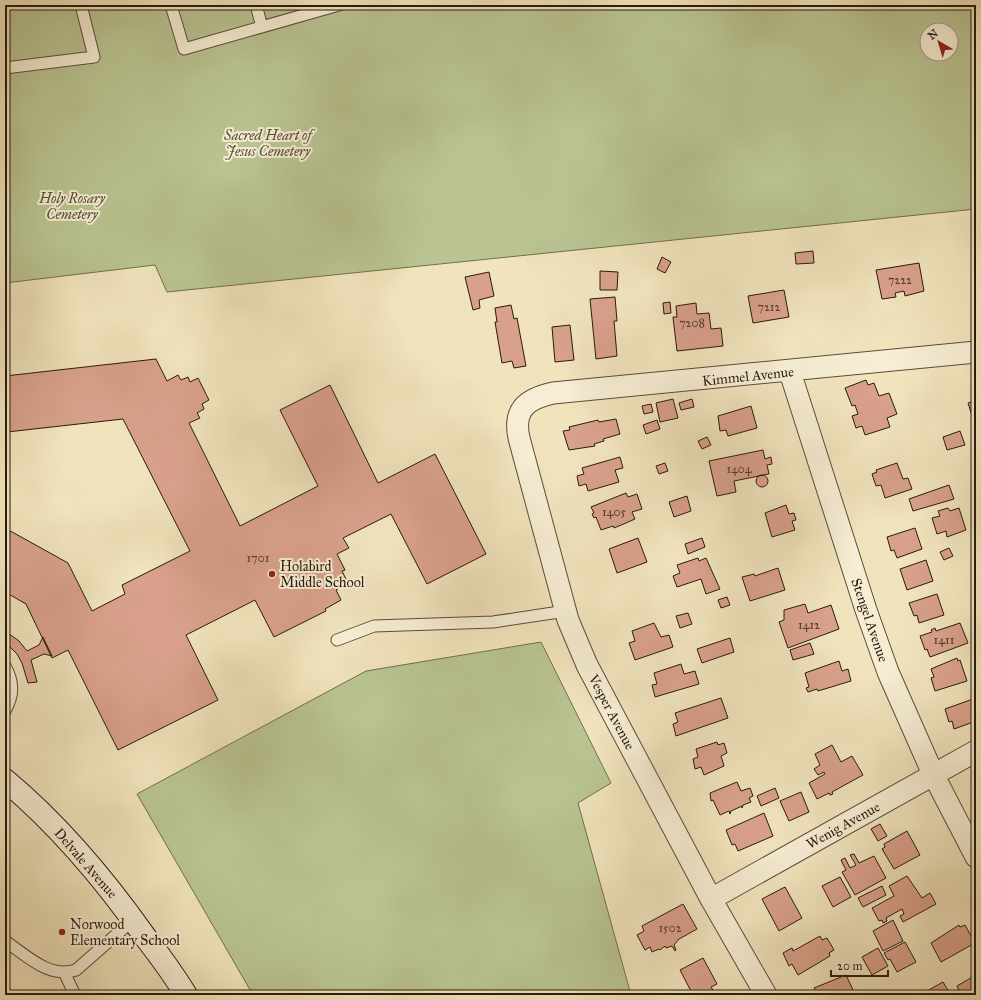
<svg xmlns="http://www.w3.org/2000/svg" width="981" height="1000" viewBox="0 0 981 1000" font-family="'IM FELL Great Primer',serif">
<rect width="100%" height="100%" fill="#f1e4bd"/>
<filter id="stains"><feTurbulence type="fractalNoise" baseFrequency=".005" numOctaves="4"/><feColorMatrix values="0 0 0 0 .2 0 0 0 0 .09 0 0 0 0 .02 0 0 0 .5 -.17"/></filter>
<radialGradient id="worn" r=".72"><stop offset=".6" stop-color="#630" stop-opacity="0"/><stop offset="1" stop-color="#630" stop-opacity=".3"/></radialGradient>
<path fill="#b9c492" stroke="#706f50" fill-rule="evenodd" d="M5,5H976V209L167,292L155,265L5,283ZM927,30H951V54H927Z
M541,642L611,783L578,803L631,995H253L137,794L366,671Z"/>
<path fill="#d9a18c" stroke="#281a0e" d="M813,251L814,263L796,264L795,253Z
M662,257L671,262L665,273L657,269Z
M919,263L924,291L905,296L904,291L895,293L896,297L882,299L876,270Z
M600,271L618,272L617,290H600Z
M489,272L494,296L479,300L480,308L473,310L465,277Z
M784,290L789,317L753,323L748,296Z
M615,297L617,321H614L617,356L596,359L590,299Z
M670,302L671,313L664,314L663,303Z
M696,303L697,314L709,313L711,329L721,328L723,346L677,351L673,317H677L676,306Z
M511,305L514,319L517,318L526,366L514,368L512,361L502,363L495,322H497L495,308Z
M570,325L574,360L555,362L552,327Z
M156,359L167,381L178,375L181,380L188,377L190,382L198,378L209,400L202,404L204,409L197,413L200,418L189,423L240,526L318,486L280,410L330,385L378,483L435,454L486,554L427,584L391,514L343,538L349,548L337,554L345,570L342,571L348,583L336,590L341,600L325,609L326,611L274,637L255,600L186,635L218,700L118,750L68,650L52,658L26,604L5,592V528L68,563L92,611L125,594L122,585L190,551L123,419L7,432L5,437V376Z
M866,380L868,385L874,383L879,396L889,393L897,414L887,418L890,427L865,435L862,426L856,428L852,416L858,414L855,405L852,406L845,388Z
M673,399L678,418L660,422L656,403Z
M692,399L694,407L681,410L679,403Z
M976,400V422H974L968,403Z
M651,404L653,412L644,414L642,406Z
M751,406L757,428L728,436L726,430L720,431L718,416Z
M616,419L620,434L603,439L604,441L594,444L595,446L569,450L563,431L570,430L569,427L598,420L599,422Z
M657,420L660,429L646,434L643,425Z
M960,431L965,445L947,450L943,437Z
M707,437L711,445L702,449L698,441Z
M763,450L765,459L771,457L772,464L767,465L769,474L734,481L736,492L717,496L709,461Z
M620,457L623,468L615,470L619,482L588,491L586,484L579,486L577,476L584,474L582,468Z
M665,463L668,471L659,474L656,466Z
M897,463L903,479L908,478L912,489L885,498L881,485L876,486L872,474L877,472L876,470Z
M756 481a6 6 0 1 1 12 0a6 6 0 1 1-12 0Z
M949,485L954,499L913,511L909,499Z
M626,493L628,497L637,494L642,509L632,512L635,519L626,523L614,528L613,526L601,530L596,517L594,518L592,514L594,513L591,507Z
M687,496L691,511L674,517L669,502Z
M786,505L789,514L794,513L796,520L792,521L795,530L772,537L765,513Z
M948,508L950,511L959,508L966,530L947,537L946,531L937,534L932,518L940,516L938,511Z
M915,528L922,549L897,558L894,550L891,551L887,537Z
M638,538L647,562L617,573L609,549Z
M702,538L705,547L688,554L685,544Z
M949,548L953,556L944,560L940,552Z
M698,558L699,561L706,558L720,589L706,594L701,579L677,587L673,576L680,573L677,565Z
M926,560L933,581L907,590L900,569Z
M778,568L785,590L750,601L742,577L754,574L755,576Z
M937,594L944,615L919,623L917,615L914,616L909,603Z
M727,597L730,605L721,608L718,600Z
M805,604L808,613L831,605L839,629L788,648L779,622L784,620V610Z
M688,613L692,624L680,628L676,616Z
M654,623L661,637L669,635L673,647L635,660L629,643L635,641L632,631Z
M960,623L968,643L930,657L927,649L925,650L920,636L932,632L931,630L935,628L936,631Z
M5,631L19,641L27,651L39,645L43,637L52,656L44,654L31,660L37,682L28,683L22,663L17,654L5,642Z
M730,638L734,652L702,663L697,649Z
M810,643L814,654L793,660L790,650Z
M957,658L958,661L960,660L967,681L935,691L931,678L934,677L931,669Z
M839,661L842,671L848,669L851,681L818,691L817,689L808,692L806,688L809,687L805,673Z
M681,664L684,674L695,671L699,684L655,697L652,685L657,684L654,673Z
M721,698L728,718L676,736L673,724L678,722L675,713Z
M973,699L976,709V721L954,729L952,721L949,722L945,709Z
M717,742L718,745L724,743L727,753L721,756L724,766L704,775L701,767L695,769L693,759L698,757L696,749Z
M832,745L841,762L852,756L863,775L832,792L833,794L830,795L829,793L817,799L809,783L825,774L824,772L818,775L814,769L820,765L815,754Z
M737,782L741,791L750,788L753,796L749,798L751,802L743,805L742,808V806L731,811L730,814L729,811L720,815L713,800L711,801L710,793Z
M775,788L779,798L761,806L757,796Z
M801,792L809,812L789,821L780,801Z
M764,813L773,836L738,851L735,844L732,845L726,830Z
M880,824L887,836L878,841L871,829Z
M907,831L920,855L894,869L882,849L885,847L884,844Z
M854,854L859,863L874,856L886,878L855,895L842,872L846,870L841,860L845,858L850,868L856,865L850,855Z
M907,876L922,898L930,893L936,904L903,922L900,916L904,914L902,909L886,918L887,921L883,923L882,920L879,921L872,908L894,896L889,886Z
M840,877L851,897L833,907L822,886Z
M882,886L886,895L863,907L858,898Z
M785,887L802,918L779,931L762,899Z
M683,904L697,929L679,939L674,945L676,950L675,951L672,946L666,948L665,946L660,950L659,949L652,952L650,947L645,950L637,935L644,931L642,926Z
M893,920L903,941L883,951L873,931Z
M959,925L960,927L965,925L975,943L941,962L931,943Z
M820,936L822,940L827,938L834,950L829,953L830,956L798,975L792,964L789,966L783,953L792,948L793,951Z
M905,942L916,962L897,972L890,959L888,960L884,953Z
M878,948L888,966L872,975L862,957Z
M703,958L717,984L711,987L716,995H693L680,970Z
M846,975L855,994L814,995L816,992L814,988Z
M976,975V995H961L957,986Z
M943,982L951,995H920Z"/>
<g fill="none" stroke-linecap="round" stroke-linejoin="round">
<g stroke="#5a4c3a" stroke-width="13">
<path id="lane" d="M171,5L184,49L339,5
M256,5L262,27
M5,68L94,57L81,5
M337,640L374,626L493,622L566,611
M5,666C14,682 14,695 5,711
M5,941C26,955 49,979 76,970L133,920
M65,974L75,995"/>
</g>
<g stroke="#5a4c3a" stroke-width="23">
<path id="street" d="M790,372L866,610L888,672L933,774L976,857
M711,899L976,751
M766,995L711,899L587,665L568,620L519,438C513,410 526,399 553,393L976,352"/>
</g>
<g stroke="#281a0e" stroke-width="24">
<path id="secondary" d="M5,780C59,825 105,880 146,938C160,956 174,975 186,995"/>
</g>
<use href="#lane" stroke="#f6edd4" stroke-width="11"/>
<use href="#street" stroke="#f6edd4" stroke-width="21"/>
<use href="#secondary" stroke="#f6edd4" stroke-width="22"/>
</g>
<g fill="#8f2418" stroke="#f6edd4" stroke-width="1.5">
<circle cx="272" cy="574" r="4"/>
<circle cx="62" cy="932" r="4"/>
</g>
<g text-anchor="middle" stroke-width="4" stroke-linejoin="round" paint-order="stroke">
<g font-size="12" fill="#543c2e">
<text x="900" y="284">7222</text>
<text x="769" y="311">7212</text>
<text x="692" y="327">7208</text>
<text x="739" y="473">1404</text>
<text x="614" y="516">1405</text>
<text x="258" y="562">1701</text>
<text x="809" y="629">1412</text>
<text x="944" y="644">1411</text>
<text x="670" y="932">1502</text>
</g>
<g font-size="14" font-style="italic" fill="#544d36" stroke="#f6edd4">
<text x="268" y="140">Sacred Heart of<tspan x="268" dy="16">Jesus Cemetery</tspan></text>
<text x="72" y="203">Holy Rosary<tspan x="72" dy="16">Cemetery</tspan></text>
</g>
<g font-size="14" fill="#281a0e" stroke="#f6edd4">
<text transform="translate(748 376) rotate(-6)" y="5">Kimmel Avenue</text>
<text transform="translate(870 620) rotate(71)" y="5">Stengel Avenue</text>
<text transform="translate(612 712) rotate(62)" y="5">Vesper Avenue</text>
<text transform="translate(843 825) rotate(-29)" y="5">Wenig Avenue</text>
<text transform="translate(86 863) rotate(49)" y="5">Delvale Avenue</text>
</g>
<g font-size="14" fill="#281a0e" stroke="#f6edd4" text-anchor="start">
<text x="280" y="571">Holabird<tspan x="280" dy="16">Middle School</tspan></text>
<text x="70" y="929">Norwood<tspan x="70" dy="16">Elementary School</tspan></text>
</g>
</g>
<rect width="981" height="1000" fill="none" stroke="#f1e4bd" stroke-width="20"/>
<rect x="6" y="6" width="969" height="988" fill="none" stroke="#281a0e" stroke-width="2"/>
<rect x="10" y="10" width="961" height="980" fill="none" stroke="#281a0e"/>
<g transform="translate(939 42) rotate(322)"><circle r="19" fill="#f6edd4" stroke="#a49985"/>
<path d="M0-3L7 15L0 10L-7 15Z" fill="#8f2418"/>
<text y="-6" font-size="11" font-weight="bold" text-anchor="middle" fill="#281a0e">N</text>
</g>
<path d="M831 970v6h57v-6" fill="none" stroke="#281a0e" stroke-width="2"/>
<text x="837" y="970" font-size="12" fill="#281a0e" stroke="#f6edd4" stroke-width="3" paint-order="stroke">20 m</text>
<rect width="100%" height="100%" filter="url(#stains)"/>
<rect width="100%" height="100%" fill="url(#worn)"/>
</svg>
